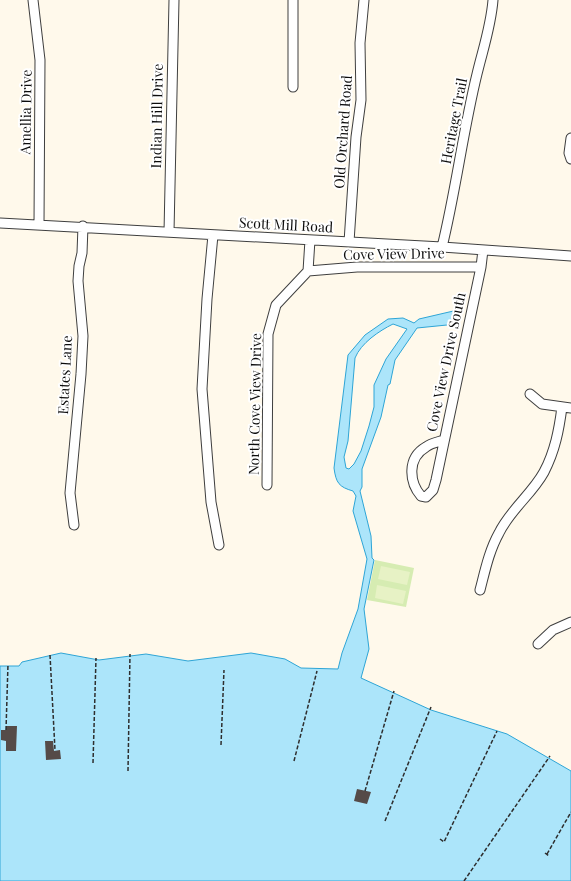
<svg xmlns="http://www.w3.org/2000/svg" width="571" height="881" viewBox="0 0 571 881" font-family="'Playfair Display',serif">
<rect width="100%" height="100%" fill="#fff9eb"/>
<path fill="#d6ecb2" d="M375,560L414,568L406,607L367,600Z"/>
<path fill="#e7f2c5" d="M381,566L410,572L407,585L378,579Z
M377,585L406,591L403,604L375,598Z"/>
<path fill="#ace5fa" stroke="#2ea5d6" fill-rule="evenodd" d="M462,309L457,324L417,328L395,360L390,384L388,385L381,417L362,469V487L360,491L371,536L372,558L374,560L364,609L369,649L361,678L431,710L507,734L571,771V881H0V666H19L22,662L61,653L99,660L146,654L188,661L251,653L285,659L301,668L338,669L342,653L358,609L367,559L353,511L356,496L353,491C339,487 336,483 334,468L348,355L365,335L388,319L403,318L414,323L419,319ZM393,324L407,329L386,359L374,385V407L369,426L361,451L354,464L349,469L346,468L344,457L348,441L355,358C361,343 379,331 393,324Z"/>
<path fill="#554b48" d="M6,726H17L16,751H6V741L1,740V730H6Z
M45,741H53L54,751L60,750L61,759L46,760Z
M357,789L371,792L367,804L354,801Z"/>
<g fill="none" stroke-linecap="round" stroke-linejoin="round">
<g stroke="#3f3f3f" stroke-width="11">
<path id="minor" d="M33,0L40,60L39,224
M293,0V87
M571,138L569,153L571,159
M0,223L442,247L571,256
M169,232L174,0
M213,235L207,299L202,389L211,502L219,545
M349,242L356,137L361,100L360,43L364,0
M442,247C456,190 463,131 477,74C483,49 491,26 493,0
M308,271L357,267H481
M530,394L542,404L571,408
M444,440C438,442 431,443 426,447C407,458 409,482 421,496L426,497L433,490L436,480L481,267L483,250
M267,485L268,334L276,305L308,271L310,240
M74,525L70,493L81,374L83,336L78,281L79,266L82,253L83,226
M480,590C485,571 489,551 499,533C510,510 532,494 544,472C555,451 559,430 562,407
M538,644L553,630L571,622"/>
</g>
<path stroke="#2e2e2e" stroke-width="1.5" stroke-dasharray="4 2" stroke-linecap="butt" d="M50,655L55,750
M6,730L8,664
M221,745L224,670
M294,761L317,671
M93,763L96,658
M128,771L130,654
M365,791L394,691
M385,821L431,707
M440,839L444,842L497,731
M545,853L549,856
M547,854L571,812
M464,881L550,756"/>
<use href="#minor" stroke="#fff" stroke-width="9"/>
</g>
<g text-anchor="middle" stroke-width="4" stroke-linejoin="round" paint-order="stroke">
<g font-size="14" fill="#0c0c0c" stroke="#fff">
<text transform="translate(26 112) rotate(-89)" y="5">Amellia Drive</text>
<text transform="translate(157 116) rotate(-89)" y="5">Indian Hill Drive</text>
<text transform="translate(454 121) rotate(-79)" y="5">Heritage Trail</text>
<text transform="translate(343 132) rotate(-86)" y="5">Old Orchard Road</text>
<text transform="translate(286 225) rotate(3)" y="5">Scott Mill Road</text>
<text transform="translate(394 254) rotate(-1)" y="5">Cove View Drive</text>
<text transform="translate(446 362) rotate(-78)" y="5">Cove View Drive South</text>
<text transform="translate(65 375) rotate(-87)" y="5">Estates Lane</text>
<text transform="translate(255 404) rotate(-89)" y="5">North Cove View Drive</text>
</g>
</g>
</svg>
